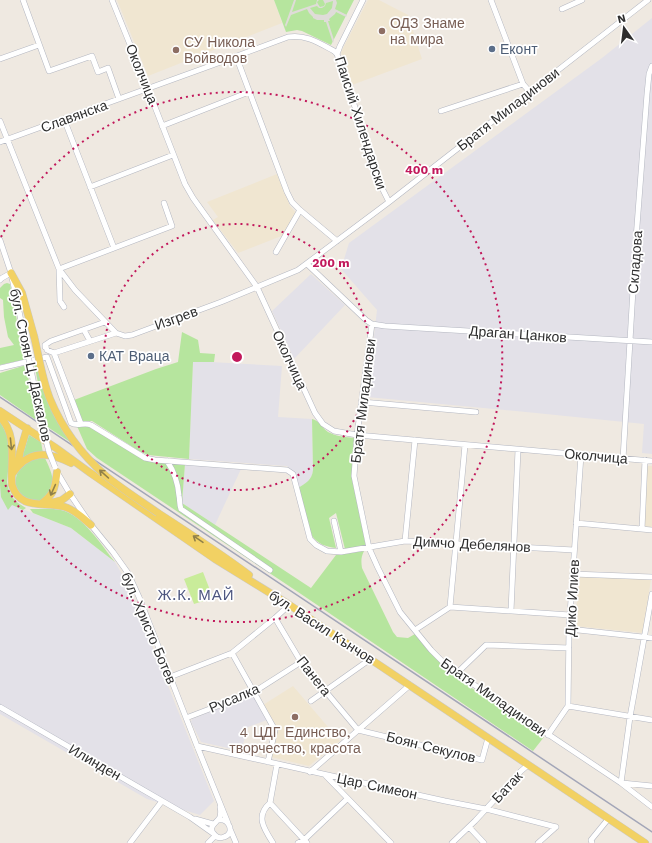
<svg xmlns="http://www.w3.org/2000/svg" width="652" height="843" viewBox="0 0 652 843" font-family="'Work Sans',sans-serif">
<rect width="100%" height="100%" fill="#efe9e1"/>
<path fill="#e3e1e8" d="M652,18V454L642,453L644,424L536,413L367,397L377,310L341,269L349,243L602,58Z
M311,274L345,305L294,359L272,311Z
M193,361L282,366L278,417L312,419L313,470L312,475L308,482L298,488L294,473L287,466L189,459Z
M185,464L241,469L215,525L182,503Z
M0,471L12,505L71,528L115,562L127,583L214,801L200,815L147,799L0,714Z
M253,695L267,720L248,727L241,751L201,742L191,722L192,719Z"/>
<path fill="#f0e6d1" d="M117,0H274L282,23L148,76Z
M368,0H379L408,15L422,59L352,85L341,52Z
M277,174L290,206L296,213L284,235L238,253L213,220L218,217L207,202Z
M645,466H652V527L641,526Z
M579,576L651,579L643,633L575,626Z
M293,686L340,741L309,766L271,757L278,729L263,705Z"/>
<path fill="#b6e59e" d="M274,0H354L331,45L302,31L297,30L286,32Z
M7,283L10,284L24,358L23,360L0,365V348L14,345L8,337L4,317L3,300L0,298V288L4,284Z
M182,332L198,340L200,353L215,354L214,362H193L189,459L148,455L139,451L92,421H82L74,400L156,369L178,362Z
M37,361L73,444L46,426L34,362Z
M26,365L36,420L0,395V373Z
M312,419C319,420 322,428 328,432C335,436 345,437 354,438L352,479L366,546L345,549L336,513L329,518L336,548C326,547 318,544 312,536L298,488C306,483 312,480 313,470Z
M0,421L9,439V461L7,482L9,491L13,498L18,503L26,508L23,510L12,505L8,510L1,497L0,485Z
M77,426H88L147,461L185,464L182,503L311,588L336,555L364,551C361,557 361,561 362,568L393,632L397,637L408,638L415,634L447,670L457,678L544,737L533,751L298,592L97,458L87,449Z
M29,435L41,442L43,453L22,458Z
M37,458H45C51,471 58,484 46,495C44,497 43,499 41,500C38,502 33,501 29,499C27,499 25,499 23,497C14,492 14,477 19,470C23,464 31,460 37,458Z
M30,509C40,509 51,508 61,510C83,515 102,546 115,562L71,528L33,513Z"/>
<path fill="#c9ec9a" d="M203,572L213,598L194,604L184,579Z"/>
<path fill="#dfdcd8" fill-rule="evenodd" d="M294,0H296L292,12L316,4L317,0H319L317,2L318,4L320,7L324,6L325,4L323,0H336L337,3L335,9L347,15L346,17L336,12L335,14L329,19L330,21H328L334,40L333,43L326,22H324V20H317L313,18V17L309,13L307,9L291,15L286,27L285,25ZM333,1L332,8L327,14L323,15L315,14L310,8L317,6L319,8H322L325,6L326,3Z"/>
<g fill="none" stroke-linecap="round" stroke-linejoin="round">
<g stroke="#b4b7c1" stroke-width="6">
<path id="minor" d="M23,0L49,71L92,56L98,72L108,68L119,99
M112,0L148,89L185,184L193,198L257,287L315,413L323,424L334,431L357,435L652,461
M363,0L340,46L337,54L383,190L389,202
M491,0L523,84L530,92
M562,9L582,0
M236,56L287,192L292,202L300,210L337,241
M0,59L39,45
M441,111L523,84
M64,119L114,248
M0,121L59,269L75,290L116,333
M162,126L249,92
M0,142L210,66L288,37C306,34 319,43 334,51L337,54
M90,187L173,155
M0,240L11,273L25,340
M276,252L300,210
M307,264L366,320L372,324L385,326L652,342
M0,280L2,278L11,273
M64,307L60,301L59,269L172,226L164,203
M372,324L357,435L354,476L369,548L378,568L400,612L431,650L449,668L621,783L652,807
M84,330L90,341
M45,345L47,350L54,353L116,333L125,336L132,335L221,302L298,270L389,202L648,0
M45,347V345L51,341L105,322
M54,353L81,424
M0,368L47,357L71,423C77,427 84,422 91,425L145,458L155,460L287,470L293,474L310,539L316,545L327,551L341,552L405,541L574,550
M362,402L476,412
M623,459L636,239L647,94L649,74L652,66
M167,461C174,471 178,483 179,496C180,500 179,504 181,509L270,570
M57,472L70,494L91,525L113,552L128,573L139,597L197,746L228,823
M334,521L341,552
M576,523L652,530
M642,529L645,460
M405,541L415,440
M573,574L652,577
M450,607L465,445
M511,611L518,450
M275,618L301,662L358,730L482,760L488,738
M569,629L652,638
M415,630L450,607L570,615
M232,653L275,730L268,762
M457,673L486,645L569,648
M170,677L232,653L275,618L286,608L288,604
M311,701L369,660H371
M568,706L652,720
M0,707L190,817L214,834
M186,718L254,692L301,662
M548,735L568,706L569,629L581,455
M197,746L445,801L486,809L556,827
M277,764L270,803L307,843
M310,772L410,685
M325,775L391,843
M621,783L630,717L652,594
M622,783L652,786
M270,803C255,816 264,829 273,843
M195,819L213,824
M218,820C230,818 235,834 224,837C221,838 217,838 215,835C206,827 217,823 220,817C221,813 221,811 220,807
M469,827L484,843
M230,829L236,843
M130,843L162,801
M208,843L215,836
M298,843L304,840L347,799
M452,843L475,821L521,771L528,765
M538,843L556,827
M592,843L591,840L609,818"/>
</g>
<g stroke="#c9c9c9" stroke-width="8">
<path id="major" d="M11,273L22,293L34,336
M0,411L56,448L89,472L215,559L288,604L645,843
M0,417C18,435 10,462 12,485C20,511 44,501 65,507C75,510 83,518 91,525
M18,465L20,452L27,428
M12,474C28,450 47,451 71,463
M51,503L62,500L70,494
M41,504C55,494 55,487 57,472
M158,513C189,533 220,553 249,575"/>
</g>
<use href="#minor" stroke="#fff" stroke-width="5"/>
<use href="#major" stroke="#f2d163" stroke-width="7"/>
<path stroke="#a3a6b8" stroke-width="1.5" d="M0,397L652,832"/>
<g stroke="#b4b7c1" stroke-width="6" stroke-linecap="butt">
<path id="minor-bridge" d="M25,340L43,429L49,452L55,467"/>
</g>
<g stroke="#c9c9c9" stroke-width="8" stroke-linecap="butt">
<path id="major-bridge" d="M34,336C39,357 42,379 50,399C62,428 82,455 106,476C122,489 141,501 158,513"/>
</g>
<use href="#minor-bridge" stroke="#fff" stroke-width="5"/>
<use href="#major-bridge" stroke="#f2d163" stroke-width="7"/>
</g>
<defs><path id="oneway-shaft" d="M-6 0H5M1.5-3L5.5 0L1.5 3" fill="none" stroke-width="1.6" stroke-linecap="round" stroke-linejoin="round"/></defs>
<g stroke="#908048">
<use href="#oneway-shaft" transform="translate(11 444) rotate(84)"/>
<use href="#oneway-shaft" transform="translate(104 474) rotate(-138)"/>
<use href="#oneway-shaft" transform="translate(53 490) rotate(114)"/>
<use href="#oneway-shaft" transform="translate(198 539) rotate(-146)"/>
</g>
<g fill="none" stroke="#c2185b" stroke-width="2" stroke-dasharray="2 4">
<circle cx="237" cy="357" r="133"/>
<path d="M1 237A265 265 0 1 1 1 477"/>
</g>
<g fill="#8d6e63" stroke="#fff" stroke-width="1.5">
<circle cx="382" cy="31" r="4"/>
<circle cx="176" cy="50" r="4"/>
<circle cx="295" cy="717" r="4"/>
</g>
<g fill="#5c6f8a" stroke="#fff" stroke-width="1.5">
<circle cx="492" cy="49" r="4"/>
<circle cx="91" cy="356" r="4"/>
</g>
<g text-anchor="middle" stroke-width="3.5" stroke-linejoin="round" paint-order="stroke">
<g font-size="14" fill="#785e54" stroke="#fff" text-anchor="start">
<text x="390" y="28">ОДЗ Знаме<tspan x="390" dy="16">на мира</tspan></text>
<text x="184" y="47">СУ Никола<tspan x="184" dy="16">Войводов</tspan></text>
<text x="295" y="737" text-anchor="middle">4 ЦДГ Единство,<tspan x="295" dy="16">творчество, красота</tspan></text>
</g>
<g font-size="14" fill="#4e5e75" stroke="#fff" text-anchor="start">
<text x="500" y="54">Еконт</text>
<text x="99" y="361">КАТ Враца</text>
</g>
<g font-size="14" fill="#2e2e2e" stroke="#fff">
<text transform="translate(142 74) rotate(68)" y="5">Околчица</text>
<text transform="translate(508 109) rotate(-38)" y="5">Братя Миладинови</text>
<text transform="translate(74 116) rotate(-20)" y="5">Славянска</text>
<text transform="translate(361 123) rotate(72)" y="5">Паисий Хилендарски</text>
<text transform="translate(635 262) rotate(-86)" y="5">Складова</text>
<text transform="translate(176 318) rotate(-20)" y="5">Изгрев</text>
<text transform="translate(518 334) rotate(4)" y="5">Драган Цанков</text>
<text transform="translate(290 360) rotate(65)" y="5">Околчица</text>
<text transform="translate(31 365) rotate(78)" y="5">бул. Стоян Ц. Даскалов</text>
<text transform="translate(363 401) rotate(-83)" y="5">Братя Миладинови</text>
<text transform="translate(596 456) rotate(5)" y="5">Околчица</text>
<text transform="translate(472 544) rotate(3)" y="5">Димчо Дебелянов</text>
<text transform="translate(572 598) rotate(-87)" y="5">Дико Илиев</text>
<text transform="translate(322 627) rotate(33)" y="5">бул. Васил Кънчов</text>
<text transform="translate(149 628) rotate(67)" y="5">бул. Христо Ботев</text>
<text transform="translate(314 676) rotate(52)" y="5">Панега</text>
<text transform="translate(494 697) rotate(35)" y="5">Братя Миладинови</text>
<text transform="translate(234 698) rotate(-23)" y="5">Русалка</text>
<text transform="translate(431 747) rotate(14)" y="5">Боян Секулов</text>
<text transform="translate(95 762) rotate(30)" y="5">Илинден</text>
<text transform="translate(377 786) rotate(12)" y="5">Цар Симеон</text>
<text transform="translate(507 787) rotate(-47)" y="5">Батак</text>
</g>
<g font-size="15" letter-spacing="1" fill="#4d5680" stroke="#fff">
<text x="196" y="600">Ж.К. МАЙ</text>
</g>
</g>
<circle cx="237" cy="357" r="6" fill="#c2185b" stroke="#fff" stroke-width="2"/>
<g font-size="12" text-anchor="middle" font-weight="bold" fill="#c2185b" stroke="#fff" stroke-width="3.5" stroke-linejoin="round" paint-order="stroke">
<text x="424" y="174">400 m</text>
<text x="331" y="267">200 m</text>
</g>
<g transform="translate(624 28) rotate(346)" stroke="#ffffff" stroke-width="3" paint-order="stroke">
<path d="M0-3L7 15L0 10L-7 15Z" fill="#2e2e2e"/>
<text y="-6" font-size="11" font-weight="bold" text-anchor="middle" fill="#2e2e2e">N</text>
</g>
</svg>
